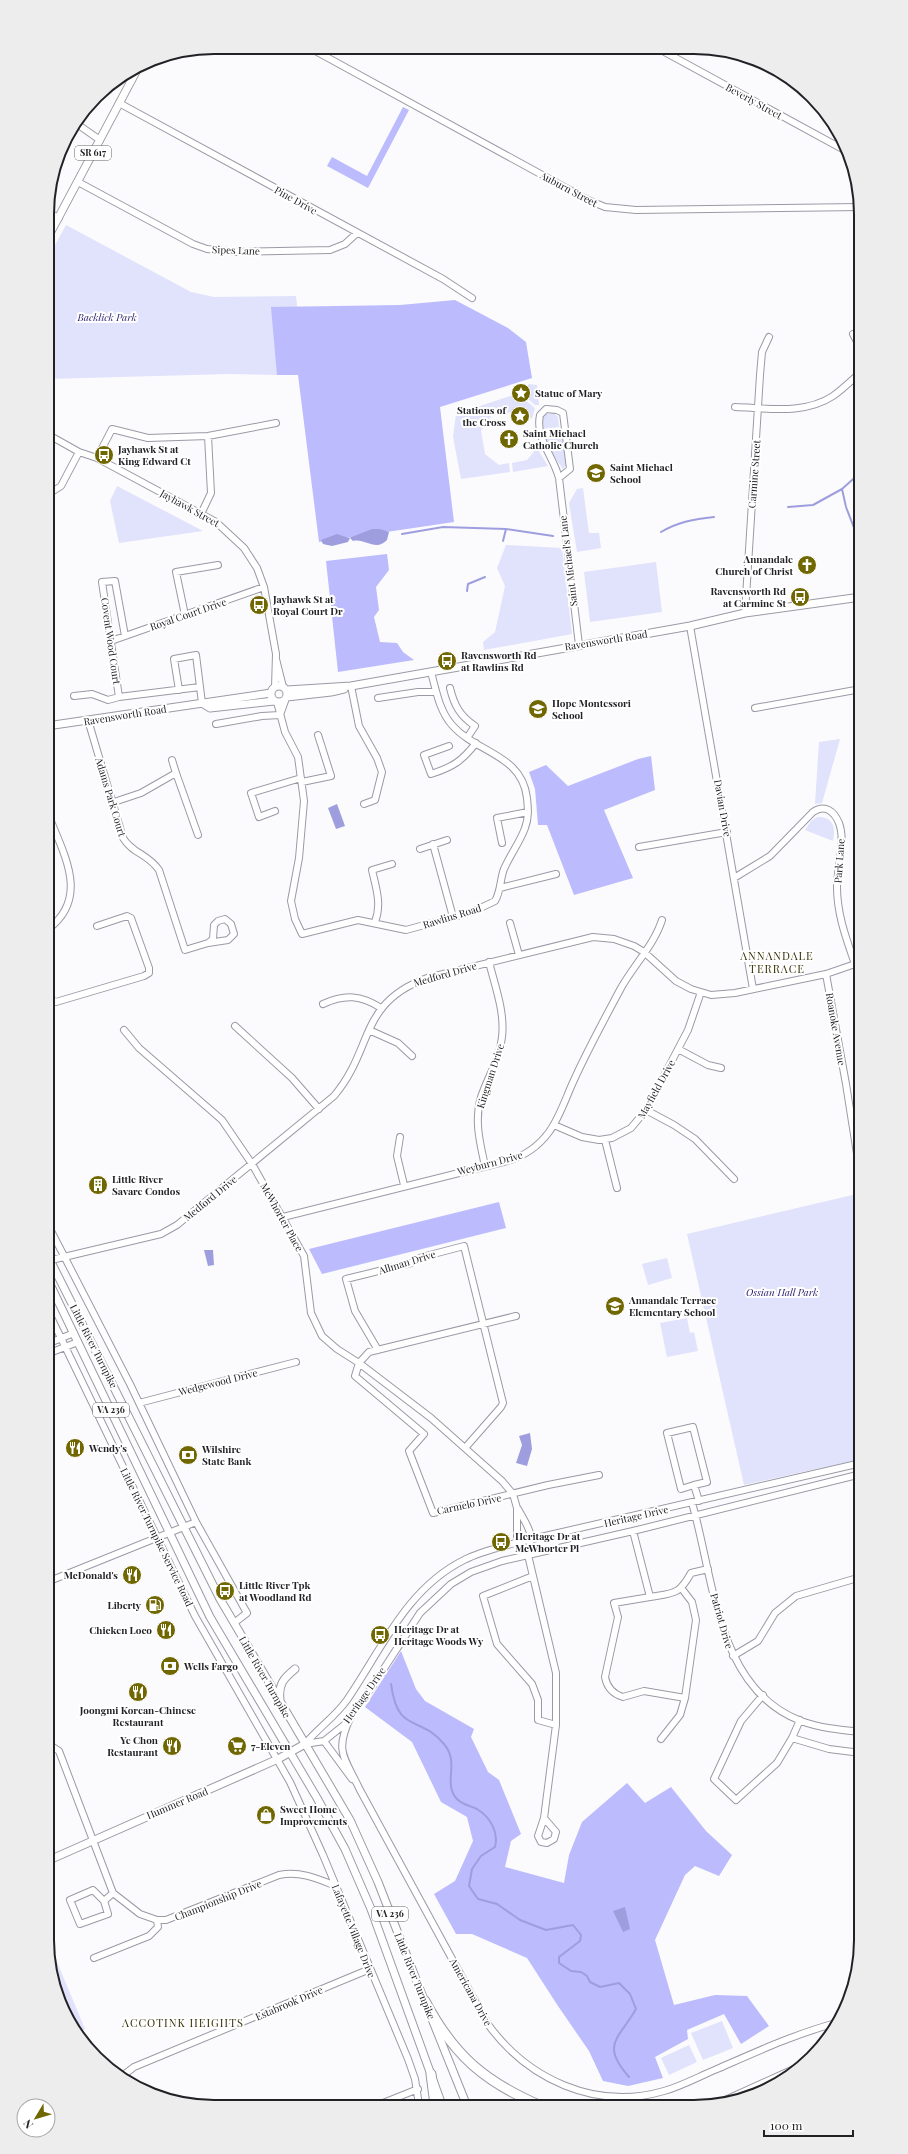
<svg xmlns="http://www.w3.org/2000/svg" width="908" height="2154" viewBox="0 0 908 2154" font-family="'Playfair Display',serif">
<rect width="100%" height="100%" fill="#fbfbfd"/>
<path fill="#e1e2fb" d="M66,225L191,292L214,297L296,296L304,365L277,366V375L229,374L47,379V260Z
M529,384L537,385L539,405H535L527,398L528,392L524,391Z
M516,394L519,396V399H524L535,408L532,419L520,411L492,415L481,431L485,454L499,465L509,463L510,472L461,479L453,437L456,414Z
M554,413L558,417L559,427L543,429V416L546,414Z
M559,435L562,437L566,465L563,469L550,451L546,439Z
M537,448L548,466L513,472L512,463L527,460Z
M117,486L203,531L119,543L110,501Z
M583,488L589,533H599L601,548L577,552L569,503L577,489Z
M506,545L562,548L572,634L484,650L483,642L495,632L505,586L497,568Z
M656,562L662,612L590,622L584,572Z
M840,739L822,803L815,804L819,742Z
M817,817C833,816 836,827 833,841L805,830L811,821Z
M861,1193V1459L744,1485L687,1234Z
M667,1258L672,1278L648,1285L642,1264Z
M687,1318L690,1333L694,1332L698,1351L667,1357L660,1323Z
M47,1938L85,2029L77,2033C56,2007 49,1971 47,1938Z
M722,2021L733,2048L703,2060L691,2033Z
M689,2045L697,2062L669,2075L661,2058Z"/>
<path fill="#bbbbfe" d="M403,107L409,110L368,188L327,166L332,157L367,176Z
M455,300L508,328L526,342L532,378L440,407L454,522L319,542L298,375H277L271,307L400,305Z
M387,554L389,570L376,587L379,610L374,617L380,642L397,643L403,652L414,660L338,672L326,561Z
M651,756L655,790L604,810L633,878L574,895L547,825H538L535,789L529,772L546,765L568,786L638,759Z
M499,1202L506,1228L322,1274L309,1249Z
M401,1651L416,1689L425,1701L474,1729L471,1737L488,1772L499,1780L521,1834L511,1841L505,1867L564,1883L569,1855L582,1822L627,1783L645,1803L671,1787L706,1831L732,1855L719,1876L695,1866L685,1875L655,1940L674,2005L715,1995L747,1996L769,2026L741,2044L724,2014L687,2030L688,2039L655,2057L663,2078L628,2086L603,2081L589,2051L558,2006L527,1958L472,1934H456L434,1894L455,1881L473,1841L467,1817L441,1802L412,1742L365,1707Z"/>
<path fill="#9e9edf" d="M372,529H380L389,532L387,540C376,552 365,538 353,541L350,538L348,542L332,546L323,544L321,540L337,534L349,538Z
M337,804L345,826L336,829L328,808Z
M204,1250H213L214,1265L208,1266Z
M530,1433L532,1449L527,1466L516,1463L522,1445L519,1436Z
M625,1907L630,1929L623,1932L613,1911Z"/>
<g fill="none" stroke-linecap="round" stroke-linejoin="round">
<path stroke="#9e9edf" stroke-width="2" d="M788,507L813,505L842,489
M661,532C678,522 694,519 714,517
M402,534L443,527L506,529L553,536
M503,541L506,529
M861,546L846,507L842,489L861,472
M467,591L468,584L485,577
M391,1684C398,1735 419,1714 444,1744C460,1763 443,1782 456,1798C462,1805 469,1805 477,1809C490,1817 499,1832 495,1847L481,1856L472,1869L469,1886L478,1899L497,1904L520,1920L546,1930L573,1925L581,1935L580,1941L559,1957V1963L571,1971L581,1972L587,1976L590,1982L600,1987L619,1983L630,1994L636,2009C619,2039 600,2044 629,2077
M50,1965L59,1999"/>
<g stroke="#9a9aa6" stroke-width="8">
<path id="minor" d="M310,48L588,200L605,207L636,210L860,207
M661,50L848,152
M119,103L443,279L472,298
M77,124L100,140
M78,182L193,244L207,249L236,252L330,250L345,244L357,233
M47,212L59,218
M853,334L861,349
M735,407C768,408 804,415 833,396C843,389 852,380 861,372
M47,434L79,452L97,458L216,522L244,548L257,568L264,587L276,654L275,687
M97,458L112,429L148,438L208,436L276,423
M559,478L570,469L563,413L557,410L546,409L540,415C535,439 553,455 559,478L579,645
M47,495L61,486L79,452
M201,514L211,493L208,436
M745,613L760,375L762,352L769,337
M185,615L176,572L218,565
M690,626L753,989
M125,636L115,581L102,582L119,697L200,687L202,703
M111,641L264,587
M276,659L283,687
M351,686L359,726L377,758L382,772L375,800L364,804
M450,688C454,705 460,716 475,726L467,738
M179,690L174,659L196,655L200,687
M74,696L92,694L108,700L119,697
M378,698L418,692H436
M277,702L285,732L298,757L304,801L299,858L291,901L295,919L302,934L358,920L406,930L472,912L495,901C501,891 500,879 504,869C510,855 520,842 525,828C529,818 528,808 527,798C522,754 476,753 452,725C439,710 436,690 431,672
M755,708L861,689
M280,715L285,701
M88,720L123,838C133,854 147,853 159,870L185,950L208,943L228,940L234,934L231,924L225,919L218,921L214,925L213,939L208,943
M216,724L262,716L280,715
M449,746L424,755L431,774C453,767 462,761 476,743
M172,760L176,773
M302,782L331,776L318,735
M111,803L141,793L176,773L198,835
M275,811L259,817L251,793L301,778
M502,843L497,818L528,812
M433,844L453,917
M639,847L727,832
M420,849L447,840
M734,878L770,856L813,812C825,804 834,811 839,823C846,842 837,867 837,887C837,914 846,938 855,964
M500,888L556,874
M375,922C382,904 376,888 372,870L392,864
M510,923L519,955
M47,930C92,897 62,852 47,811
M826,974L846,1084L861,1179
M47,985L52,1000L56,1002L144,976L149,973V968L131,918L127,916L97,926
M323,1004C345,994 361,995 381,1008
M235,1026L292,1078L319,1109
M124,1030L139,1048L222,1120L252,1164L304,1256L311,1313L322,1336L337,1349L359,1363L431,1418L502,1481L513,1494L517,1508V1536L519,1542L528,1555
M369,1030L398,1043L412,1056
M678,1049L708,1065L721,1068
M646,1110L674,1125L695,1139L734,1179
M554,1125L582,1137L599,1140L612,1138L631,1128L646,1110L688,1030L701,992
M400,1137L397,1156L404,1185
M605,1140L617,1188
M485,1166C480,1143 474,1121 481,1097C488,1076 500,1059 502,1037C505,1012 495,986 489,962
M283,1217L507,1161C525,1156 538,1147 549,1132C560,1117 566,1097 574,1080C588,1049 605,1018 621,988C634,965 654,945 662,920
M47,1223L130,1384L196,1522L247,1613L234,1623
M47,1261L161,1234L177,1225L334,1096C374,1049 358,1003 427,978L593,937L614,939L634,946L644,952L676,981L691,989L711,995L735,993L826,974L861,962
M47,1309L195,1616L290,1782L323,1855L408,2059L415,2079L419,2105
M516,1316L369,1352L359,1363L355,1376L424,1434L409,1451L433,1513L548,1485L599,1475
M47,1344L74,1333
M378,1350L355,1311L346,1279L411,1263L422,1257L464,1246L503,1403L501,1407L465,1448
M47,1354L78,1342
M139,1403L296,1362
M694,1485L681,1489L667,1433L693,1427L707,1482L694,1485L699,1501
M692,1503C714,1577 716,1689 801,1721C820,1728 841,1730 861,1732
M518,1509C529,1529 534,1532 528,1555L556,1673V1725
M633,1531L650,1597C674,1593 679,1595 691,1573L708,1569
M533,1576L483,1596L497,1644L532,1684L538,1700V1720L556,1725L544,1818L538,1836L541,1842L547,1843L554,1839L556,1832L544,1818
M47,1582L196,1522
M650,1597L614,1603L618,1617L605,1677C607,1688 613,1694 623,1697L644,1691L685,1698L696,1620L692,1602L682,1589
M733,1656L758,1641L775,1613L796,1596L861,1577
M763,1695L741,1721L714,1779L736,1800L777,1763L792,1738L800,1720
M351,1716C334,1752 344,1756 360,1790L487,2023C527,2079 595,2111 664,2091C682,2086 700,2076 717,2069C756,2052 795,2034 836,2023
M792,1738L829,1749L861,1753
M661,1739L680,1715L685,1698
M324,1741L352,1779
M305,1744C318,1728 335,1717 347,1700C382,1649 406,1589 464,1560C481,1551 501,1547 519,1542L861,1463
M305,1744L324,1741L344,1725L372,1687L420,1613L451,1584L471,1572L502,1561L633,1531L861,1474
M47,1748L53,1747L59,1751L113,1893L140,1914L157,1920H166L279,1875C301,1871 316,1878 336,1886
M104,1901L93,1890L70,1900L80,1924L108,1914L104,1901L113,1893
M94,1958L149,1936L158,1927L157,1920
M121,2077L134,2067L370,1969
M378,2105L418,2089"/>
</g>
<g stroke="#9a9aa6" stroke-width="9">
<path id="major" d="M47,239L138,68
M271 694a8 8 0 1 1 16 0a8 8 0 1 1-16 0Z
M287,690L351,686L690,626L745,613L861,597
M287,697L331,692L344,689
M202,703L210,708L274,701
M47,726L271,693
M47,1254L220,1599L350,1820L378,1882L426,2005
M47,1278L210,1617L317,1798L345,1849L371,1909L442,2105
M280,1700C278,1684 284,1678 295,1669
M47,1861L278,1759L305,1744
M432,2019L467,2106"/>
</g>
<g stroke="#9a9aa6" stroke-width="11">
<path id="highway" d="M425,2001C454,2056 485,2082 541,2106
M431,2074L435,2105
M722,2103L795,2070"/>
</g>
<use href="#minor" stroke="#fff" stroke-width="6"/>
<use href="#major" stroke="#fff" stroke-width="7"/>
<use href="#highway" stroke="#fff" stroke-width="9"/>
</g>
<defs>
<g id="sight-disc" transform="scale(1)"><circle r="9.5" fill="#706700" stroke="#fff"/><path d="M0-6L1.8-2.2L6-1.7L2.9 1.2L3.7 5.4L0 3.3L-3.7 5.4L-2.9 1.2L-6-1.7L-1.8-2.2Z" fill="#fff"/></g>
<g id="church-disc" transform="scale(1)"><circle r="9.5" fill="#706700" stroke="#fff"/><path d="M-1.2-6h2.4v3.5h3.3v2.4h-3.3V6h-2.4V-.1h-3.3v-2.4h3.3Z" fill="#fff"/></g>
<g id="bus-disc" transform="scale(1)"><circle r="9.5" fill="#706700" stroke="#fff"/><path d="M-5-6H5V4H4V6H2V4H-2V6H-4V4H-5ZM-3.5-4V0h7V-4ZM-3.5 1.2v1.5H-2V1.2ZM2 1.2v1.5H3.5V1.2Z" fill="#fff"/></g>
<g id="school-disc" transform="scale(1)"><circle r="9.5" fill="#706700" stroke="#fff"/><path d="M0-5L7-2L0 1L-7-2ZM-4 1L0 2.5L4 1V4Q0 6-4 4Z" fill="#fff"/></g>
<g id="building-disc" transform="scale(1)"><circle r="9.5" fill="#706700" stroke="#fff"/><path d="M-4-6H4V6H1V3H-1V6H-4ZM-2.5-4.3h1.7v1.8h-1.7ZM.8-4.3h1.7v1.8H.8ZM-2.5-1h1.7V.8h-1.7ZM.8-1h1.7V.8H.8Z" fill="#fff"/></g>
<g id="restaurant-disc" transform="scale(1)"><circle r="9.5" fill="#706700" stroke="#fff"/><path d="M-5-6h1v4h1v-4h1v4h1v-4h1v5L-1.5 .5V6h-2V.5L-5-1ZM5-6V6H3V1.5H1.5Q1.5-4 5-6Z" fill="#fff"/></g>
<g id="bank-disc" transform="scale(1)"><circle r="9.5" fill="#706700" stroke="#fff"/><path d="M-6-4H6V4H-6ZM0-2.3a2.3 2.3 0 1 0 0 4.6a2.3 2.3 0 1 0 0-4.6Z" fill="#fff"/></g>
<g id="fuel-disc" transform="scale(1)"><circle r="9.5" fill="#706700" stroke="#fff"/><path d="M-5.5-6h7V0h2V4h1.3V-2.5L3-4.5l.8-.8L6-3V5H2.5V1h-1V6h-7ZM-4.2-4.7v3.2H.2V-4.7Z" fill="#fff"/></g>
<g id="supermarket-disc" transform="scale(1)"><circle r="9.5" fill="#706700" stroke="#fff"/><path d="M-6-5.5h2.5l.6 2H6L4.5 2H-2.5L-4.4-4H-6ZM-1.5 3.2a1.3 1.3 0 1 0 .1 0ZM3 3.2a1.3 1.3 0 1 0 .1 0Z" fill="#fff"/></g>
<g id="shop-disc" transform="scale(1)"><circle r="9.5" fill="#706700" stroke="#fff"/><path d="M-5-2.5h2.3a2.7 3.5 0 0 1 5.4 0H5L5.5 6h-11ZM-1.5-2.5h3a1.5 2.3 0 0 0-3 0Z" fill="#fff"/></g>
</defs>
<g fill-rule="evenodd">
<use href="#sight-disc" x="521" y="393"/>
<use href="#sight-disc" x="520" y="416"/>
<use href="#church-disc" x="509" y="439"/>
<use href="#bus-disc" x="104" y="455"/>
<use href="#school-disc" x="596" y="473"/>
<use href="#church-disc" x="807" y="565"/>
<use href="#bus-disc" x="800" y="597"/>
<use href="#bus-disc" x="259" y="605"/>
<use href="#bus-disc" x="447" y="661"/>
<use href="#school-disc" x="538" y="709"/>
<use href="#building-disc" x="98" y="1185"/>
<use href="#school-disc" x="615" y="1306"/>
<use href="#restaurant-disc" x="75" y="1448"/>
<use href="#bank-disc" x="188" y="1455"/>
<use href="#bus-disc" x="501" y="1542"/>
<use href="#restaurant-disc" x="132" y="1575"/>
<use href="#bus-disc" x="225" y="1591"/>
<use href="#fuel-disc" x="155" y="1605"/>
<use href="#restaurant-disc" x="166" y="1630"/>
<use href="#bus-disc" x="380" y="1635"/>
<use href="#bank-disc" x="170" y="1666"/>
<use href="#restaurant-disc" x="138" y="1692"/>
<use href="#restaurant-disc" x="172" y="1746"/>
<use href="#supermarket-disc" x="237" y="1746"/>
<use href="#shop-disc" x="266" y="1815"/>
</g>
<g text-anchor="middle" stroke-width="4" stroke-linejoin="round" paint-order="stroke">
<g fill="#fff" stroke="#646467" stroke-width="1">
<rect x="75" y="146" width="36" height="14" rx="3"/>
<rect x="93" y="1403" width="36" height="14" rx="3"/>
<rect x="372" y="1907" width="36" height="14" rx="3"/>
</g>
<g font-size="9" font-weight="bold" fill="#222226">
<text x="93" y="156">SR 617</text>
<text x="111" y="1413">VA 236</text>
<text x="390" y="1917">VA 236</text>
</g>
<g font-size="10" fill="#222226" stroke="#fff">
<text transform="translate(754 101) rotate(29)" y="4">Beverly Street</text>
<text transform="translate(569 189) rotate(28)" y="4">Auburn Street</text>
<text transform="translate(296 200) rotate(29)" y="4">Pine Drive</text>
<text transform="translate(236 250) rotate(2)" y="4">Sipes Lane</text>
<text transform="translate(754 474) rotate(-86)" y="4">Carmine Street</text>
<text transform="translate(190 508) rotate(29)" y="4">Jayhawk Street</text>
<text transform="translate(568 561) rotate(-97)" y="4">Saint Michael's Lane</text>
<text transform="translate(188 614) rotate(-19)" y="4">Royal Court Drive</text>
<text transform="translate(606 640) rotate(-9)" y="4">Ravensworth Road</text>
<text transform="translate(111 641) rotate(82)" y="4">Covent Wood Court</text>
<text transform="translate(125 715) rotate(-9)" y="4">Ravensworth Road</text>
<text transform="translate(111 797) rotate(73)" y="4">Adams Park Court</text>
<text transform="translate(723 808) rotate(80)" y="4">Davian Drive</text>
<text transform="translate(839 861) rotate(-86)" y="4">Park Lane</text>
<text transform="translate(452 916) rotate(-17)" y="4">Rawlins Road</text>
<text transform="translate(445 974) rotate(-16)" y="4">Medford Drive</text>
<text transform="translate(836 1029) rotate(80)" y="4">Roanoke Avenue</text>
<text transform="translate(490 1076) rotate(-72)" y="4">Kingman Drive</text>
<text transform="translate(656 1089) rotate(-61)" y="4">Mayfield Drive</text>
<text transform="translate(490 1163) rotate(-15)" y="4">Weyburn Drive</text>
<text transform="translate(210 1198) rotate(-39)" y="4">Medford Drive</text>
<text transform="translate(282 1217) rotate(61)" y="4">McWhorter Place</text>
<text transform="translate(407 1262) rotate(-17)" y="4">Allman Drive</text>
<text transform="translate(94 1346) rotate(63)" y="4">Little River Turnpike</text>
<text transform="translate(218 1382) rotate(-14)" y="4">Wedgewood Drive</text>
<text transform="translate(469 1504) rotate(-12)" y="4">Carmelo Drive</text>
<text transform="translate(636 1516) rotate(-13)" y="4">Heritage Drive</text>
<text transform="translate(157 1537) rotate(64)" y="4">Little River Turnpike Service Road</text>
<text transform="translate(722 1621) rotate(74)" y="4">Patriot Drive</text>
<text transform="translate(265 1677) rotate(60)" y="4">Little River Turnpike</text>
<text transform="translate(364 1695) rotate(-55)" y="4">Heritage Drive</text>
<text transform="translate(177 1803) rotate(-23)" y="4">Hummer Road</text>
<text transform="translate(218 1900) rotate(-22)" y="4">Championship Drive</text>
<text transform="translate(354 1931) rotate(68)" y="4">Lafayette Village Drive</text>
<text transform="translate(415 1976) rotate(68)" y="4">Little River Turnpike</text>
<text transform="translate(471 1992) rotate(61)" y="4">Americana Drive</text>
<text transform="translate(289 2003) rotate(-23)" y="4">Estabrook Drive</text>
</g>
<g font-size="10" font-style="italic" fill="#2f246f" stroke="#fff">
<text x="107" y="321">Backlick Park</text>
<text x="782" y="1296">Ossian Hall Park</text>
</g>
<g font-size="10" font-weight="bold" fill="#222226" stroke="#fff" text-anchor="start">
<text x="535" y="397">Statue of Mary</text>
<text x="506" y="414" text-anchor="end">Stations of<tspan x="506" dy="12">the Cross</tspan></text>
<text x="523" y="437">Saint Michael<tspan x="523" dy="12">Catholic Church</tspan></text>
<text x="118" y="453">Jayhawk St at<tspan x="118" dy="12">King Edward Ct</tspan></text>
<text x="610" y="471">Saint Michael<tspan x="610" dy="12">School</tspan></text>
<text x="793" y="563" text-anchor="end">Annandale<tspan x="793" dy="12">Church of Christ</tspan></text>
<text x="786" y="595" text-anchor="end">Ravensworth Rd<tspan x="786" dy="12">at Carmine St</tspan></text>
<text x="273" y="603">Jayhawk St at<tspan x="273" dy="12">Royal Court Dr</tspan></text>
<text x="461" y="659">Ravensworth Rd<tspan x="461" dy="12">at Rawlins Rd</tspan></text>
<text x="552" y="707">Hope Montessori<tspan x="552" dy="12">School</tspan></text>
<text x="112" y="1183">Little River<tspan x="112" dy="12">Savare Condos</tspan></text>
<text x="629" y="1304">Annandale Terrace<tspan x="629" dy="12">Elementary School</tspan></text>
<text x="89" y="1452">Wendy's</text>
<text x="202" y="1453">Wilshire<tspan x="202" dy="12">State Bank</tspan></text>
<text x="515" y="1540">Heritage Dr at<tspan x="515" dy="12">McWhorter Pl</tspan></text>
<text x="118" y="1579" text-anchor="end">McDonald's</text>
<text x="239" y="1589">Little River Tpk<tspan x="239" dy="12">at Woodland Rd</tspan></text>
<text x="141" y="1609" text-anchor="end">Liberty</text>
<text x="394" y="1633">Heritage Dr at<tspan x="394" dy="12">Heritage Woods Wy</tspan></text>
<text x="152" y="1634" text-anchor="end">Chicken Loco</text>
<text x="184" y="1670">Wells Fargo</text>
<text x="138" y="1714" text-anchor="middle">Joongmi Korean-Chinese<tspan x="138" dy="12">Restaurant</tspan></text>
<text x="158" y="1744" text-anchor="end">Ye Chon<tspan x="158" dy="12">Restaurant</tspan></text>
<text x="251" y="1750">7-Eleven</text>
<text x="280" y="1813">Sweet Home<tspan x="280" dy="12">Improvements</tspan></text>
</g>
<g font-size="11" letter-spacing="1" fill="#332f03" stroke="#fff">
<text x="777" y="960">ANNANDALE<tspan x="777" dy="13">TERRACE</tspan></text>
<text x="183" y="2027">ACCOTINK HEIGHTS</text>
</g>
</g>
<path d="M0 0H908V2154H0ZM214 54H694A160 160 0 0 1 854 214V1940A160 160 0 0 1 694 2100H214A160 160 0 0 1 54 1940V214A160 160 0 0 1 214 54Z" fill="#ededee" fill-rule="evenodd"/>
<path fill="none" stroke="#222226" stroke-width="2" d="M214 54H694A160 160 0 0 1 854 214V1940A160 160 0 0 1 694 2100H214A160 160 0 0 1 54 1940V214A160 160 0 0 1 214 54Z"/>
<g transform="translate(36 2118) rotate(232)"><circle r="19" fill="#ffffff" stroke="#a7a7a8"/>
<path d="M0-3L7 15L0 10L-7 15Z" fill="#706700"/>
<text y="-6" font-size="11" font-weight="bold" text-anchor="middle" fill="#222226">N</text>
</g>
<path d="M764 2130v6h89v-6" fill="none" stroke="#222226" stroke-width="2"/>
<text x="770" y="2130" font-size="12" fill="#222226" stroke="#ffffff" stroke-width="3" paint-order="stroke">100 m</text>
</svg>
